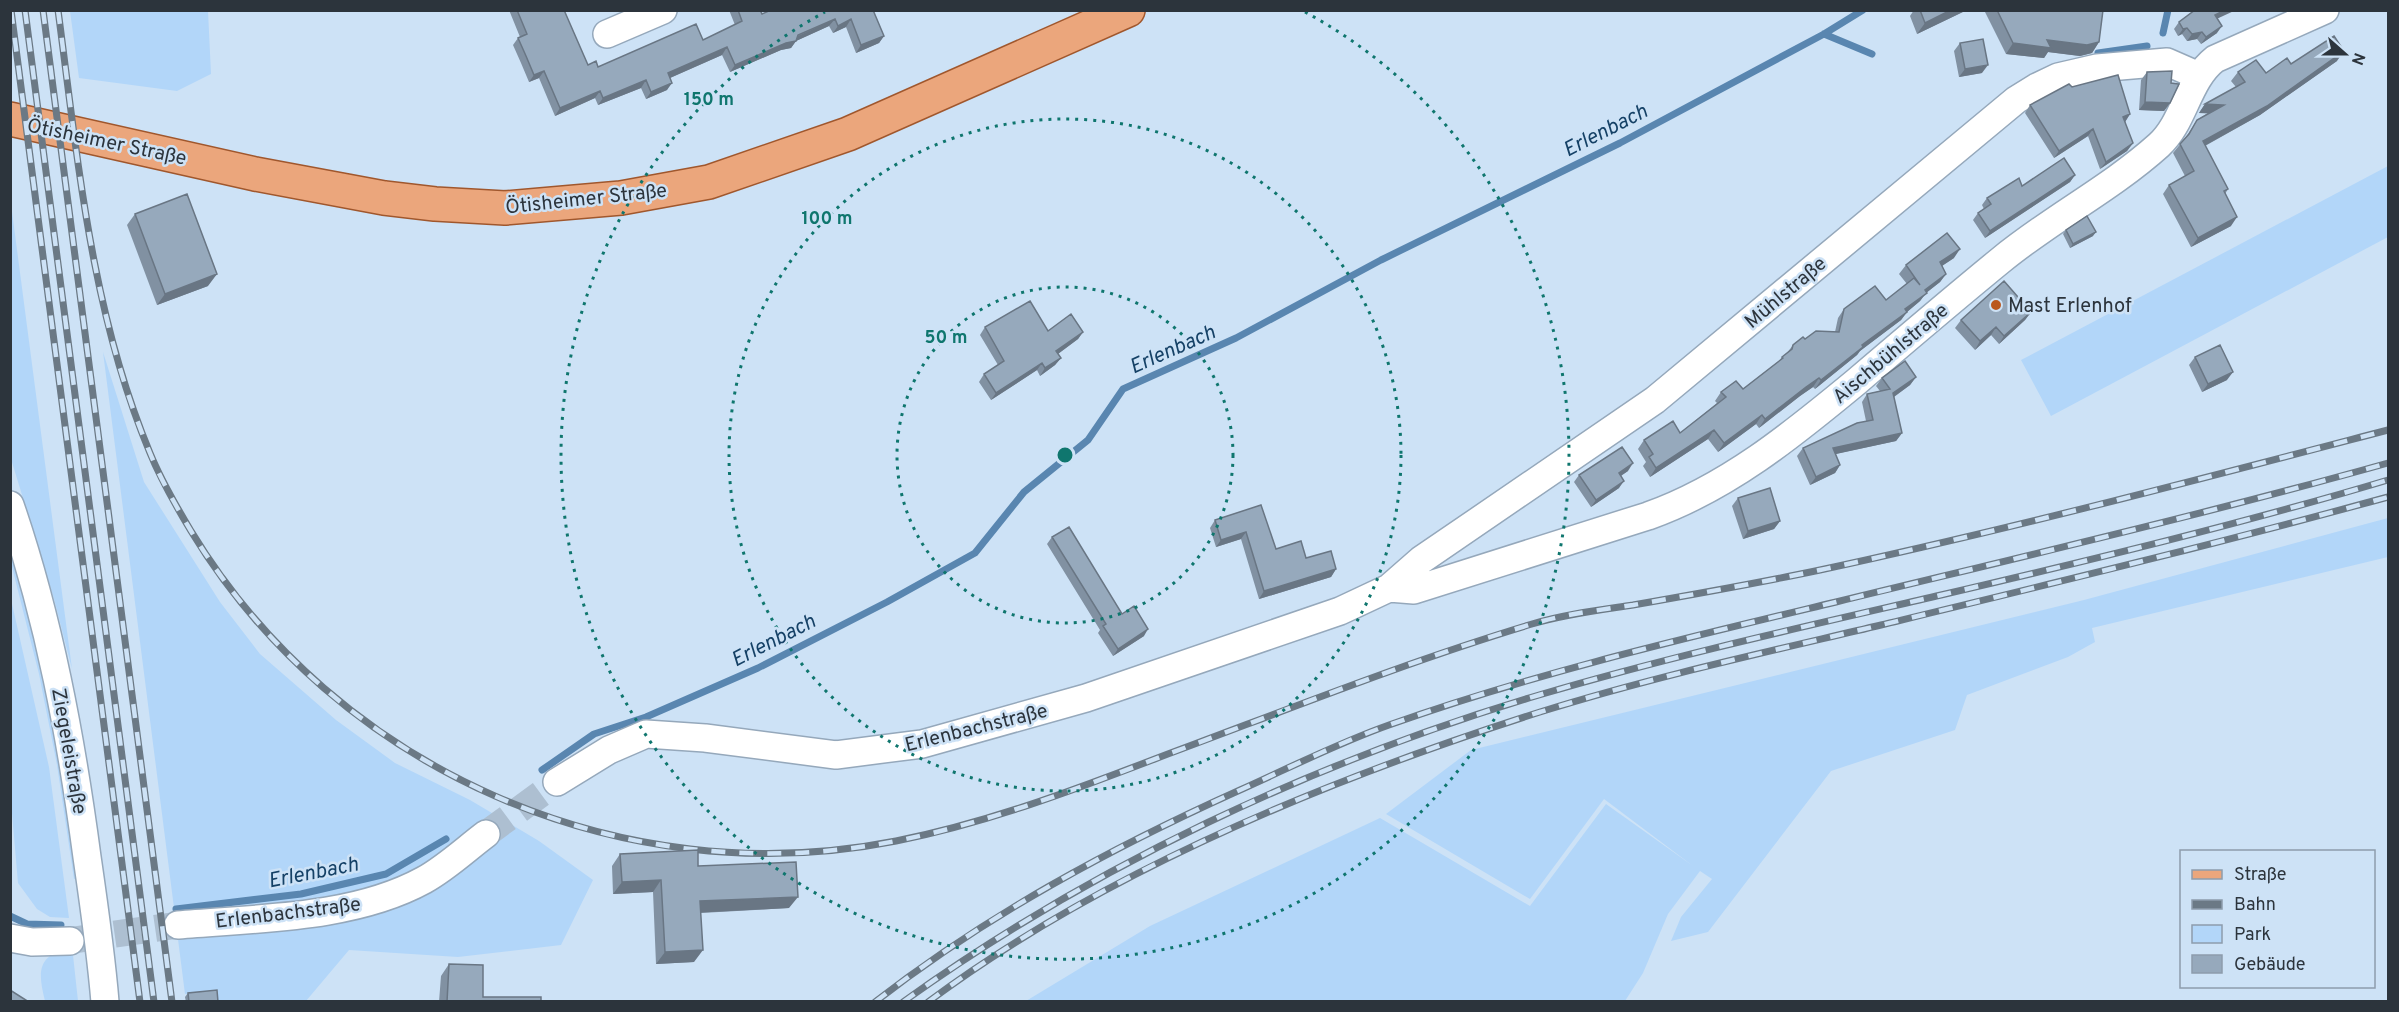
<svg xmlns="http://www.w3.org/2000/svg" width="2399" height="1012" viewBox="0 0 2399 1012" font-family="Overpass,sans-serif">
<rect width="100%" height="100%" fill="#cde2f6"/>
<path fill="#b2d6f9" d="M70,11H208L211,74L177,91L79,78Z
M2388,166V237L2051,416L2021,360Z
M11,204L72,669L54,599L11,459Z
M103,352L144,482L220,602L260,654L336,720L395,763L470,800L539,841L593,880L561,945L458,957L349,950L306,1001H218L217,991L185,994Z
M2388,518V557L2092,628L2095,642L2068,657L1967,695L1955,730L1831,771L1708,932L1671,941L1681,917L1712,879L1700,871L1668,914L1643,973L1625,1001H1026L1150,926L1380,818L1530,906L1606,804L1693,866L1604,799L1530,899L1386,814L1471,750L2084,600Z
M10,546L45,673L79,878L74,879L57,765L39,674L11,563Z
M10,595L49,767L69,918L50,917L37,909L18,883L10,790Z
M72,946L78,1001H45C37,969 38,956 72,946Z"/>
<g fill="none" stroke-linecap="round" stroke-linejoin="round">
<path stroke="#5986b0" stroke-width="7" d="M2163,33L2168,10
M1824,34L1872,54
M2098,53L2147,46
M542,770L594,734L646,717L758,668L887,602L975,553L1024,492L1088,440L1123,389L1236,338L1381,260L1620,143L1824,34L1863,10
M176,909L301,894L386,874L446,839
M10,916L27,924L61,925"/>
<path stroke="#adbfd1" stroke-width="27" stroke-dasharray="27 14" stroke-linecap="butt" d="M486,834L557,782
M74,940L178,925"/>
<g stroke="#95a8bb" stroke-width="30">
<path id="minor" d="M607,34L663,10
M10,505C49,619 71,737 87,857C94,905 101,953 105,1002
M1389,588L1414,590L1648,516C1727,488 1792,435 1856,382C1904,341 1952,300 2001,260C2052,218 2110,189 2159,145C2185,121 2187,81 2215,59L2325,10
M557,782L609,750L646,734L705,738L836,755L922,744L1086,698L1340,611L1389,588L1421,560L1655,400L2016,100L2037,87L2058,77L2097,68L2167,62L2199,76
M178,925C257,918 353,919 424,880C446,868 466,849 486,834
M10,938L32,942L70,941"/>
</g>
<g stroke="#a0572d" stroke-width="36">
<path id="major" d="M10,119L255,174L384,198L435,204L505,208L621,198L709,182L848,134L1128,10"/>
</g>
<use href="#minor" stroke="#fff" stroke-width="27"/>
<use href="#major" stroke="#eba67c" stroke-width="33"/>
<g stroke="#6b7985" stroke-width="7">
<path id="rail" d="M11,10L140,1002
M25,10L154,1002
M43,10L172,1002
M58,10C78,161 91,312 150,453C161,480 176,506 191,531C336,770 621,895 896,841C987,823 1074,790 1160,757C1284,711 1406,662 1532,624C1565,614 1600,610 1633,605C1696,594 1758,583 1820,570C2011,529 2200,479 2388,430
M875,1002C987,915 1111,848 1240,790C1289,768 1338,743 1389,725C1535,673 1686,638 1836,602C2021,557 2206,514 2388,463
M903,1002C1094,865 1314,762 1539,695C1671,656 1807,626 1941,595C2091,560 2241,524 2388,480
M928,1002C1105,870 1332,778 1540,712C1652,677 1767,652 1881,625C2050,584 2220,543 2388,497"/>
</g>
<use href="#rail" stroke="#cde2f6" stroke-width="4.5" stroke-dasharray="14" stroke-linecap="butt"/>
</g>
<path fill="#8191a2" d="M509,10H564L588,65L598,67L703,40L735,25L729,10H760L762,14L873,10L884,36L879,43L856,53L846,27L833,33L829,26L796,41L791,48L781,50L730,72L722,55L670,78L667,90L646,99L641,88L598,105L595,98L555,116L539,78L529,82L521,63L513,45L518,38L520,37Z
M1914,10H1967L1917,34L1910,16Z
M1984,10H2103L2099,42L2092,53L2080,56L2048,52L2044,58L2006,54Z
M2217,19V33L2201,44L2197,39L2187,41L2182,34L2178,36L2174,29L2179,22Z
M1960,43L1982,73L1959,77L1954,51Z
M2337,61L2260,115L2205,146L2228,189L2225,194L2231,226L2191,247L2163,194L2169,185L2185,176L2173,153L2186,137L2197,120L2208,113H2199L2205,104L2236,87L2231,81L2238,72L2266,73L2291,64Z
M2147,72L2170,103L2164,111L2139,110L2141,80Z
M2072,87L2130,114L2125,122L2133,143L2127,151L2100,169L2088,136L2054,158L2025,113L2030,105Z
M2075,175L2070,182L1985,238L1973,220L1978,213L1984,209L1982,205L1987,198L2022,186Z
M135,214L208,286L157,305L127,225Z
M2066,230L2093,236L2070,248L2063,234Z
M1954,258L1942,266L1946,274L1940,282L1926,293L1920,301L1907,312L1901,320L1860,351L1857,355L1815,389L1813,387L1800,396L1759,428L1756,424L1718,452L1708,439L1650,477L1643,466L1646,462L1638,449L1644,440L1680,433L1717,403L1715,401L1721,392L1743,389L1779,361L1782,357L1787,353L1793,345L1805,339L1835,332L1838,318L1844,309L1886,300L1907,284L1899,274L1906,265Z
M2031,312L2025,320L1999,344L1991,335L1975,350L1955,328L1961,320Z
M985,327L1048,331L1083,332L1078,339L1058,354L1061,358L1055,365L1040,376L1037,370L991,400L979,382L984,374L998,365L980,335Z
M2195,357L2227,380L2202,392L2189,365Z
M1916,377L1910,385L1894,397L1902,433L1896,441L1835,454L1840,465L1835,473L1810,485L1797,456L1803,448L1866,421L1862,402L1867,394L1880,391L1876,386L1882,378Z
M1628,471L1621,476L1619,488L1591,507L1574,482L1579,475Z
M1738,498L1780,521L1774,529L1743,539L1732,506Z
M1261,505L1276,549L1336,569L1331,577L1259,599L1241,539L1216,547L1210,528L1215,520Z
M1052,537L1122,614L1144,636L1113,656L1098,633L1100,630L1047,544Z
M620,854L698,866L789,908L701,913L694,962L656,964L653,892L613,894L612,866Z
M449,964L483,997L541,1002H439L441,976Z
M188,993L218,1002H186L185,997Z"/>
<path fill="#697684" d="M1951,10H1967L1917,34L1925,23Z
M2225,10H2236L2210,22L2215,15Z
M835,19L829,26L796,41L791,48L781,50L730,72L735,65Z
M851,19L846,27L833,33L838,26Z
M2222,26L2217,33L2201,44L2206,37Z
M2187,28L2182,34L2178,36L2183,29Z
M2202,32L2197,39L2187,41L2192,34Z
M884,36L879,43L856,53L861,45Z
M2047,40L2099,42L2092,53L2080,56L2048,52L2044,58L2006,54L2013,43Z
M727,47L722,55L663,81L668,73Z
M2344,51L2337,61L2260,115L2197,150L2203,141Z
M1988,65L1982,73L1959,77L1965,69Z
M544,71L539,78L529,82L534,75Z
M646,80L641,88L598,105L603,98Z
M672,83L667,90L646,99L651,92Z
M600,91L595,98L555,116L560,108Z
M2145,102L2170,103L2164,111L2139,110Z
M2205,104L2224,105L2218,114L2199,113Z
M2130,114L2125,122L2123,117Z
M2093,129L2088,136L2054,158L2059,151Z
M2133,143L2127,151L2100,169L2106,162Z
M2075,175L2070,182L1985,238L1990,231Z
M2237,217L2231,226L2191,247L2198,238Z
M2096,232L2093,236L2070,248L2073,244Z
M1960,249L1954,258L1934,271L1940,262Z
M217,274L208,286L157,305L165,294Z
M1946,274L1940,282L1926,293L1920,301L1907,312L1901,320L1860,351L1857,355L1815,389L1821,380L1925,290Z
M2031,312L2025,320L1999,344L2004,336Z
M1996,327L1991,335L1975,350L1980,341Z
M1083,332L1078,339L1051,359L1056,351Z
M1061,358L1055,365L1040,376L1045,368Z
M1042,363L1037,370L991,400L996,393Z
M2233,372L2227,380L2202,392L2208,384Z
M1916,377L1910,385L1888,401L1893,393Z
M1819,378L1813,387L1800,396L1759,428L1765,419L1806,387Z
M1762,415L1756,424L1718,452L1724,443Z
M1714,430L1708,439L1650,477L1656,468Z
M1902,433L1896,441L1827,456L1833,448Z
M1633,463L1628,471L1614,480L1619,473Z
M1840,465L1835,473L1810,485L1816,477Z
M1624,481L1619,488L1591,507L1596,500Z
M1780,521L1774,529L1743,539L1748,531Z
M1246,532L1241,539L1216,547L1221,540Z
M1336,569L1331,577L1259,599L1264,591Z
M1148,629L1144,636L1113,656L1118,649Z
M661,880L653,892L613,894L622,882Z
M798,897L789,908L692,913L700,901Z
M703,950L694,962L656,964L665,952Z"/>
<path fill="#96a9bc" stroke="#697684" stroke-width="1.5" d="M517,10H564L588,65L596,61L598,67L696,24L703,40L742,21L738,10H760L762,14L771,10H873L884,36L861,45L851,19L838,26L835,19L798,35L796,41L786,43L735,65L727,47L668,73L672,83L651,92L646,80L603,98L600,91L560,108L544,71L534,75L526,56L518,38L527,34Z
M1920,10H1951L1925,23Z
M1997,10H2103L2099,42L2087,45L2047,40L2051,48L2013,43Z
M2195,10H2225L2215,15L2222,26L2206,37L2202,32L2192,34L2187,28L2183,29L2179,22Z
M2334,36L2344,51L2267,106L2203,141L2228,189L2224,191L2237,217L2198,238L2169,185L2194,171L2180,144L2189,134L2197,120L2224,105L2205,104L2245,82L2238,72L2256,60L2266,73L2287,58L2291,64Z
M1983,39L1988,65L1965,69L1960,43Z
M2172,71L2171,83L2179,84L2170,103L2145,102L2147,72Z
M2118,75L2130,114L2123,117L2133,143L2106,162L2093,129L2059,151L2030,105L2069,84L2072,87Z
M2064,158L2075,175L1990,231L1978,213L1991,204L1987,198L2019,178L2022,186Z
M187,194L217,274L165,294L135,214Z
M2087,216L2096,232L2073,244L2066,230Z
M1947,233L1960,249L1940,262L1946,274L1925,290L1927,293L1905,309L1907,312L1862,345L1863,347L1821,380L1819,378L1806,387L1765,419L1762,415L1724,443L1714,430L1656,468L1649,457L1653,454L1644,440L1673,421L1680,433L1726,397L1721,392L1736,381L1743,389L1783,358L1782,357L1792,349L1793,345L1803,337L1805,339L1816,331L1839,332L1844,309L1875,286L1886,300L1914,278L1920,285L1906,265Z
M2004,281L2031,312L2004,336L1996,327L1980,341L1961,320Z
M1030,301L1048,331L1071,314L1083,332L1056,351L1061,358L1045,368L1042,363L996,393L984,374L1004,361L985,327Z
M2220,345L2233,372L2208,384L2195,357Z
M1905,361L1916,377L1893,393L1902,433L1833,448L1840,465L1816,477L1803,448L1857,423L1873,420L1867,394L1890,389L1882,378Z
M1622,447L1633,463L1619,473L1624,481L1596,500L1579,475Z
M1770,488L1780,521L1748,531L1738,498Z
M1261,505L1276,549L1301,541L1306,558L1331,551L1336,569L1264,591L1246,532L1221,540L1215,520Z
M1069,527L1122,614L1134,606L1148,629L1118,649L1103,626L1106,624L1052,537Z
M698,850V866L796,862L798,897L700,901L703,950L665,952L661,880L622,882L620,854Z
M449,964L483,965V997H541V1002H447Z
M10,990L29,1002H10Z
M217,990L218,1002H189L188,993Z"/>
<g fill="none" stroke="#0f766e" stroke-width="3" stroke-dasharray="3 6">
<circle cx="1065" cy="455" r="168"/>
<circle cx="1065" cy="455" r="336"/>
<path d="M1305 12A504 504 0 1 1 825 12"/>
</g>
<circle fill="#ba571d" stroke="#cde2f6" stroke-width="2" cx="1996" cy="305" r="6"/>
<g text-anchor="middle" stroke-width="5" stroke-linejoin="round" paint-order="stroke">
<g font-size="20" fill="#2c343c" stroke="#cde2f6">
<text transform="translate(107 141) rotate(12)" y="7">Ötisheimer Straße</text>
<text transform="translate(586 198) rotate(-6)" y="7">Ötisheimer Straße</text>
<text transform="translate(1785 292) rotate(-40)" y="7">Mühlstraße</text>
<text transform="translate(1890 353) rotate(-40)" y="7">Aischbühlstraße</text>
<text transform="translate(976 727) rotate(-14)" y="7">Erlenbachstraße</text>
<text transform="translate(70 751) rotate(80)" y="7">Ziegeleistraße</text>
<text transform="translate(288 912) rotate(-7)" y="7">Erlenbachstraße</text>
</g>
<g font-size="20" fill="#2c343c" stroke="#cde2f6" text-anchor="start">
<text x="2008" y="312">Mast Erlenhof</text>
</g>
<g font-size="21" font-style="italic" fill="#154166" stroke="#cde2f6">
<text transform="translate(1605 130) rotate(-27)" y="7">Erlenbach</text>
<text transform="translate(1172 349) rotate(-24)" y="7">Erlenbach</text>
<text transform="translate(773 640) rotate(-27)" y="7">Erlenbach</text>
<text transform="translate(313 872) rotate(-11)" y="7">Erlenbach</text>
</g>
</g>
<circle cx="1065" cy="455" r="9" fill="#0f766e" stroke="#cde2f6" stroke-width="3"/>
<g font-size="18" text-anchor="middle" font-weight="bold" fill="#0f766e" stroke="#cde2f6" stroke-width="5" stroke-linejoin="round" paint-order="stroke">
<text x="709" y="105">150 m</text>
<text x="827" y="224">100 m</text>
<text x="946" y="343">50 m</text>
</g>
<rect width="2399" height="1012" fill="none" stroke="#2c343c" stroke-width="24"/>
<rect x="2180" y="850" width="195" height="138" fill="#cde2f6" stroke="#8d9cac" stroke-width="1.5"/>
<rect x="2192" y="870" width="30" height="9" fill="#eba67c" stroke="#8d9cac" stroke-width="1.5"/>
<text x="2234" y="880" font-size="18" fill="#2c343c">Straße</text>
<rect x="2192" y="900" width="30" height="9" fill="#6b7985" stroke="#8d9cac" stroke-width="1.5"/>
<text x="2234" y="910" font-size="18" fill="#2c343c">Bahn</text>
<rect x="2192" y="925" width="30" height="18" fill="#b2d6f9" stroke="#8d9cac" stroke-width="1.5"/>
<text x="2234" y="940" font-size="18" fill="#2c343c">Park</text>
<rect x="2192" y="955" width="30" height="18" fill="#96a9bc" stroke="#8d9cac" stroke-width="1.5"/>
<text x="2234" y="970" font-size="18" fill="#2c343c">Gebäude</text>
<g transform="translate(2345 54) rotate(111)" stroke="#cde2f6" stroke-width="4.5" paint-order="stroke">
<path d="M0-4.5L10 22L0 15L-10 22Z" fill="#2c343c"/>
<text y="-9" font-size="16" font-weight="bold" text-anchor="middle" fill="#2c343c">N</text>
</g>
</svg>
